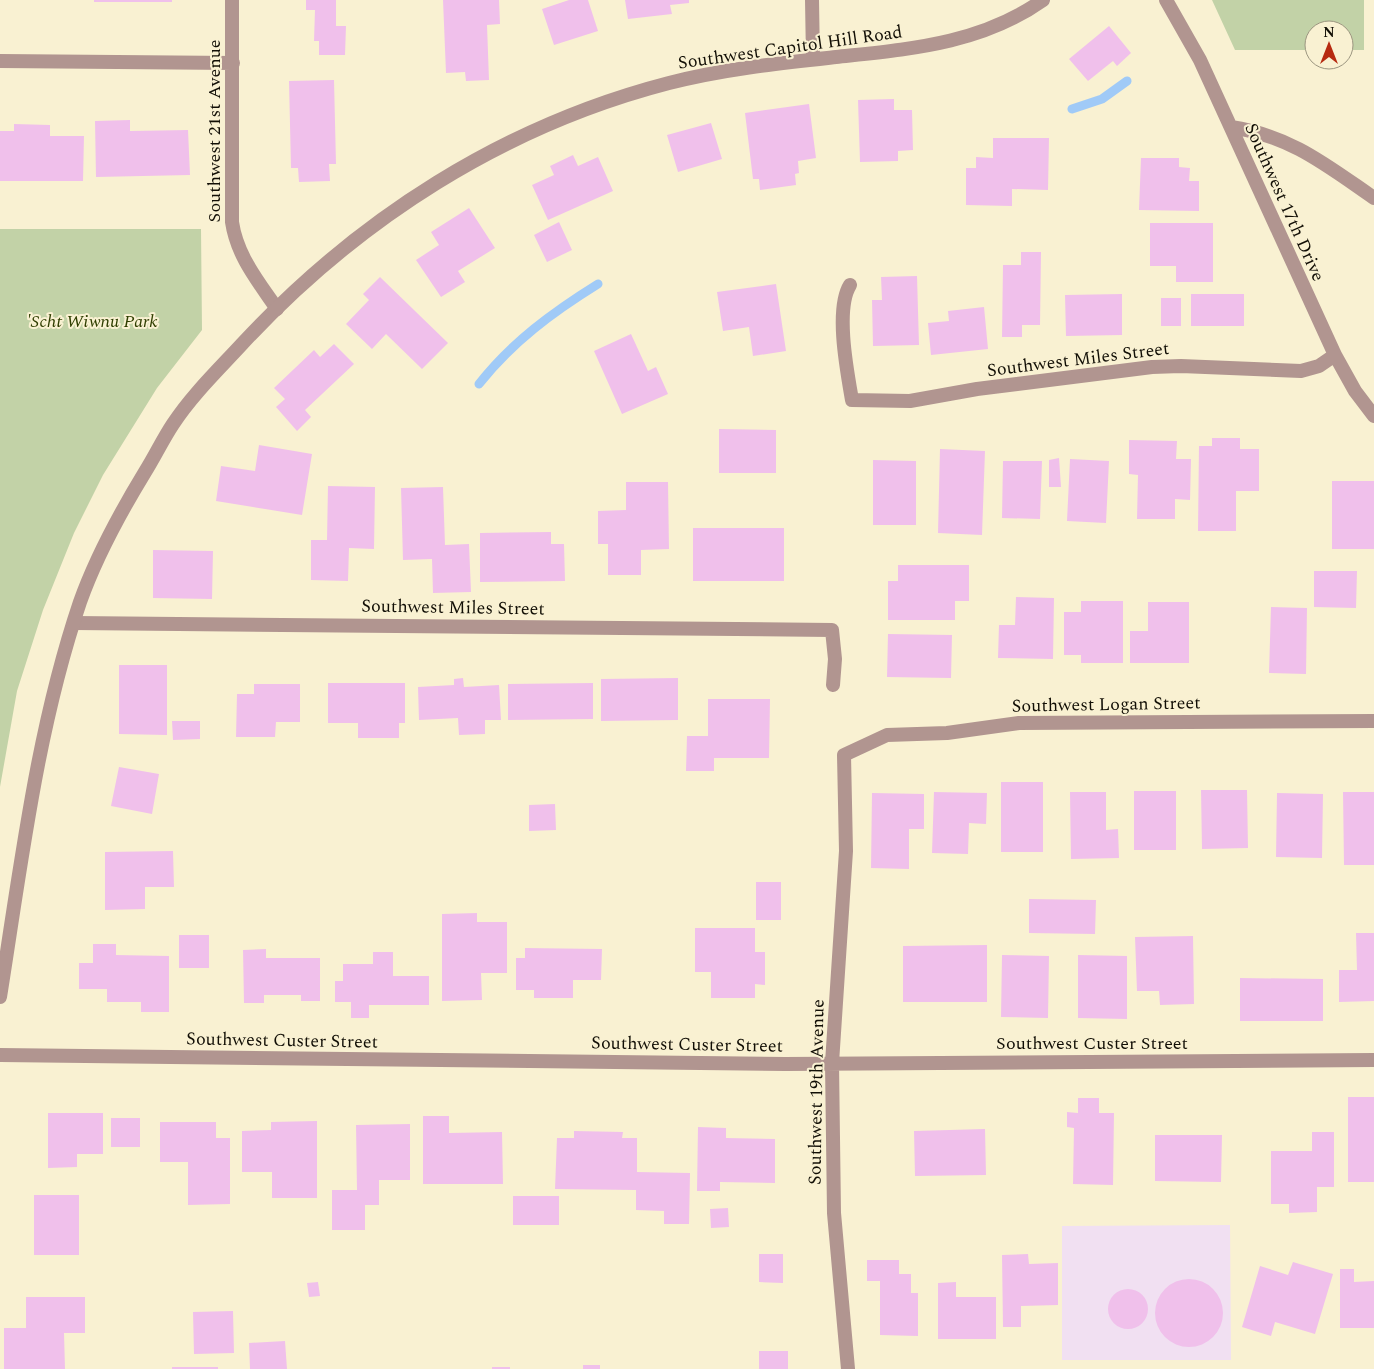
<svg xmlns="http://www.w3.org/2000/svg" width="1374" height="1369" viewBox="0 0 1374 1369" font-family="Spectral,serif">
<rect width="100%" height="100%" fill="#f9f1d2"/>
<path fill="#f1e0f2" d="M1230,1225L1231,1360H1062V1226Z"/>
<path fill="#c2d2a7" d="M1212,0H1364V50H1344V30H1314V50H1235Z
M0,229H201L202,330L157,388L103,475L74,533L43,610L17,691L0,787Z"/>
<g fill="none" stroke-linecap="round" stroke-linejoin="round">
<path stroke="#a0caf7" stroke-width="9" d="M1072,109L1102,99L1127,81
M479,384C512,342 553,312 598,284"/>
</g>
<path fill="#f0c0eb" d="M94,0H172V2H94Z
M306,0H336V26H346L345,55H319V41H314L315,10H306Z
M443,0H499L500,24L487,25L489,80L466,81L465,72L446,73Z
M569,0H588L598,31L554,45L542,9Z
M625,0H689V3L670,5L672,14L628,19Z
M1109,26L1131,53L1117,66L1113,61L1088,81L1069,59Z
M334,80L336,164H329L330,181L299,182L298,168H291L289,81Z
M894,99V110H912L913,150L898,151V161L860,162L858,100Z
M809,104L816,158L798,161L799,173L795,174L796,185L760,190L759,179H753L745,113Z
M130,120V131L188,130L190,175L96,177L95,121Z
M711,123L722,159L678,172L667,135Z
M14,124L50,125V136H84L83,181H0V131H14Z
M993,138H1049L1048,190L1012,189V206L966,205V168H976V157L993,158Z
M573,155L578,166L598,157L613,191L548,220L532,185L554,175L550,166Z
M1141,158H1179V167L1190,168L1189,181H1199V211L1139,210Z
M469,208L495,248L458,271L465,282L441,297L416,260L439,245L431,232Z
M559,222L572,250L547,262L534,235Z
M1150,223H1213V282H1176V266H1150Z
M1021,252H1041L1040,325H1022V337H1002L1003,265H1021Z
M917,276L919,345L873,346L872,300H882L881,277Z
M380,277L448,343L422,369L386,334L372,349L346,324L369,300L363,294Z
M776,284L786,351L753,356L749,327L723,331L717,292Z
M1122,294V335L1066,336L1065,295Z
M1191,294H1244V326H1191Z
M1161,298H1181V326H1161Z
M984,307L988,349L931,355L928,323L949,321L948,311Z
M631,334L648,371L656,367L668,394L622,414L594,351Z
M334,344L354,364L305,410L311,417L297,431L276,407L285,399L274,388L314,350L320,357Z
M719,429L776,430V473H719Z
M1212,438H1240V449H1259V491H1236V531H1198L1199,446H1212Z
M1129,440L1177,441L1176,459H1191L1190,500L1175,499V519H1137L1138,475L1129,474Z
M259,445L312,454L302,515L216,501L221,466L255,471Z
M940,449L985,451L982,535L938,533Z
M1059,458L1061,487H1049V460Z
M1070,459L1109,461L1106,523L1067,521Z
M873,460L916,461V525H873Z
M1003,461H1042L1040,519L1002,518Z
M1332,481H1374V549H1332Z
M626,482H668L669,549L641,550V575H608V544H598V511L626,510Z
M328,486L375,487L374,549L349,548L348,581L311,580V540H327Z
M443,487L445,545L469,544L471,592L433,593L432,559L403,560L401,488Z
M693,528H784V581H693Z
M551,532V544H564L565,581L480,582V533Z
M153,550L213,551L212,599L153,598Z
M898,565H969V601H955V620H888V581H898Z
M1314,571H1357L1356,608L1314,607Z
M1016,597L1054,598L1053,659L998,658L999,625H1015Z
M1081,601H1123V663H1081V655H1064V612H1081Z
M1148,602H1189V663H1130V631H1148Z
M1271,607L1307,608L1306,674L1269,673Z
M888,634L952,635L951,678L887,677Z
M119,665H167V735L119,734Z
M463,678L464,687L499,685L501,720H485V734L459,735L458,718L419,720L418,687L454,685V679Z
M678,678V720L601,721V679Z
M328,683H405V723H399V738H358V723H328Z
M593,683V719L508,720V684Z
M254,684H300V722H276L275,737H236L237,694H254Z
M708,699H770L769,758H714V771H686L687,736H708Z
M172,721H200V739L173,740Z
M119,767L159,774L152,814L111,806Z
M1001,782H1043V852H1001Z
M1201,790H1247L1248,848L1202,849Z
M1134,791H1176V850H1134Z
M934,792L987,793L986,824L969,823L968,854L932,853Z
M1070,792H1106V830L1118,829L1119,858L1071,859Z
M1343,792H1374V865H1344Z
M872,793L924,794V829H909V869L871,868Z
M1277,793L1323,794L1322,858L1276,857Z
M555,804L556,830L529,831V805Z
M173,851L174,887H145V909L105,910V852Z
M756,882H781V920H756Z
M1029,899L1096,900L1095,934L1029,933Z
M477,913V922H507V973H481L482,1000L442,1001V914Z
M695,928H755V952H765V985L755,984V998H711V972H695Z
M1356,933H1374V1001L1339,1002V970H1357Z
M179,935H209V968H179Z
M1193,936L1194,1004L1160,1005L1159,991H1137L1135,937Z
M93,944H116V955L169,956V1012H141V1002H107V989H79V963H93Z
M987,945V1002H903V946Z
M525,948L602,949L601,980H573V998H534V990H516V958H525Z
M266,949V958H320V1001H301V995H264V1003H244L243,950Z
M373,952H393V976H429V1005H369V1018H351V1002H335V981H343V964H373Z
M1002,955L1049,956L1048,1018L1001,1017Z
M1078,955L1127,956V1019L1078,1018Z
M1240,978L1323,979V1021H1240Z
M1348,1097H1374V1182H1348Z
M1078,1098H1099V1113H1114L1113,1185L1073,1184L1074,1128L1067,1127V1112L1078,1113Z
M48,1113H103V1154H77V1167L48,1168Z
M423,1116H449V1133L502,1132L503,1184H423Z
M111,1118H140V1147H111Z
M317,1121V1198H272V1172H242V1131L271,1130V1122Z
M160,1122H216V1138H230V1204L188,1205V1162H160Z
M410,1124V1180H379V1205H365V1230H332V1190H357L356,1125Z
M698,1127L726,1128V1138L775,1139V1183L720,1182V1191H697Z
M985,1129L986,1175L915,1176L914,1131Z
M574,1131L623,1132L622,1138H637V1172L690,1173L689,1224H664V1211L636,1210V1190L555,1189L557,1138H574Z
M1312,1132H1334V1187H1317V1212L1289,1213V1204H1271V1151H1312Z
M1155,1135H1222L1221,1182L1155,1181Z
M34,1195H79V1255H34Z
M513,1196H559V1225H513Z
M728,1208L729,1227L711,1228L710,1209Z
M759,1254H783V1283L759,1282Z
M1028,1254L1029,1264L1058,1263V1305L1021,1306V1327H1003L1002,1255Z
M867,1260H899V1274H911V1293H918V1336L880,1335V1281H867Z
M1293,1262L1333,1274L1315,1334L1275,1322L1271,1336L1242,1327L1260,1266L1288,1275Z
M1340,1269H1354V1282L1374,1281V1328H1340Z
M1155 1313a34 34 0 1 1 68 0a34 34 0 1 1-68 0Z
M318,1282L320,1296L309,1297L307,1283Z
M956,1282V1297H996V1339H938V1283Z
M1108 1309a20 20 0 1 1 40 0a20 20 0 1 1-40 0Z
M26,1297H85V1333H64L65,1369H4V1328H26Z
M233,1311L234,1353L194,1354L193,1312Z
M285,1341L287,1369H250L249,1343Z
M759,1351H788V1369H759Z
M583,1365H600V1369H583Z
M172,1367H218V1369H172Z
M492,1367H510V1369H492Z"/>
<g fill="none" stroke-linecap="round" stroke-linejoin="round">
<path stroke="#b19590" stroke-width="14" d="M232,0V222C237,256 258,281 277,309
M812,0L813,59
M1166,0L1200,60L1335,355L1355,391L1374,416
M0,61L233,63
M1231,127C1291,136 1326,165 1374,198
M850,285C835,309 847,371 852,400L910,401L977,389L1152,367L1181,366L1301,371L1319,366L1335,355
M74,623L832,630L835,659L833,685
M0,1055L785,1064L1374,1060
M848,1369L834,1213L832,1063L846,851L844,755L887,735L947,733L1019,723L1374,721"/>
<path stroke="#b19590" stroke-width="14" d="M0,997C21,865 37,729 80,602C96,557 120,513 145,472C155,456 163,439 173,424C192,395 219,369 242,344C358,219 503,126 669,83C723,69 781,63 836,57C910,49 981,44 1043,0"/>
</g>
<g text-anchor="middle" stroke-width="4" stroke-linejoin="round" paint-order="stroke">
<g font-size="18" fill="#110e05" stroke="#f9f1d2">
<text transform="translate(790 47) rotate(-8)" y="6">Southwest Capitol Hill Road</text>
<text transform="translate(214 131) rotate(-90)" y="6">Southwest 21st Avenue</text>
<text transform="translate(1285 202) rotate(66)" y="6">Southwest 17th Drive</text>
<text transform="translate(1078 359) rotate(-7)" y="6">Southwest Miles Street</text>
<text transform="translate(453 607) rotate(1)" y="6">Southwest Miles Street</text>
<text transform="translate(1106 704) rotate(-1)" y="6">Southwest Logan Street</text>
<text transform="translate(282 1040) rotate(1)" y="6">Southwest Custer Street</text>
<text x="1092" y="1049">Southwest Custer Street</text>
<text transform="translate(687 1044) rotate(1)" y="6">Southwest Custer Street</text>
<text transform="translate(816 1092) rotate(-89)" y="6">Southwest 19th Avenue</text>
</g>
<g font-size="18" font-style="italic" fill="#2f3e00" stroke="#f9f1d2">
<text x="92" y="327">'Scht Wiwnu Park</text>
</g>
</g>
<g transform="translate(1329 45)"><circle r="24" fill="#f9f1d2" stroke="#9c9680"/>
<path d="M0-4L9 19L0 12L-9 19Z" fill="#b62a10"/>
<text y="-8" font-size="14" font-weight="bold" text-anchor="middle" fill="#110e05">N</text>
</g>
</svg>
